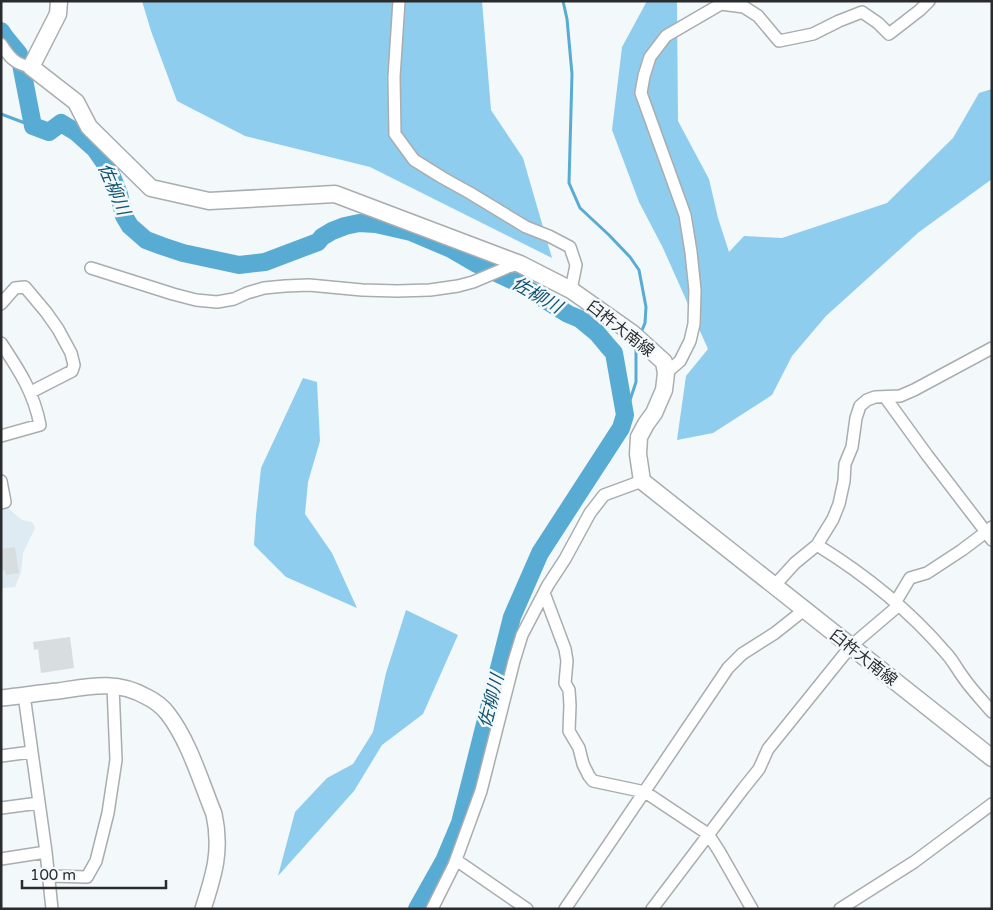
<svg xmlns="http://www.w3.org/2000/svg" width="993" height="910" viewBox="0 0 993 910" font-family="'Varela Round','Noto Sans JP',sans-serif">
<rect width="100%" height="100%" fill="#f3f8fb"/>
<path fill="#deebf2" d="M1,507H7L22,520L32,522L35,528L23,553L21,572L15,587L1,588Z"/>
<path fill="#8ecdee" d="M142,1H482L491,110L523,158L552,258L370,167L245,136L177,101L151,31Z
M647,1H677L678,121L709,179L718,218L729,252L744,236L782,238L887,203L953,138L979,93L992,89V179L919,232L826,316L792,356L772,395L713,433L677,440L686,376L708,349L663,248L639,202L612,130L622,47Z
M303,378L317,382L320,441L308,482L305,514L332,553L357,608L286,577L254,545L256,515L261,468Z
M406,610L458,635L423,714L382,745L354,791L278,876L295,812L327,778L353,764L373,732L386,673Z"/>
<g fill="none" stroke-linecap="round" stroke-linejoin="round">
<path stroke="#58abd3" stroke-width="3" d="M563,1L567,19L572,74L569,183L580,208L609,235L630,257L639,270L646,307L645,323L640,335
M1,114L33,126
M625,415L636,382V345"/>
<path stroke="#58abd3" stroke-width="18" d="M1,31L5,37L19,54L33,126L49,132L61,123L76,132L95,149L109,169L119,194L124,216L130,226L146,240L162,246L183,253L239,265L265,262L318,242L322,237L332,231L345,226L359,223L376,224L411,232L451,249L475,263L518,283L568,314L580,319L597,333L607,345L614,353L625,415L621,428L540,553L512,617L460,823L444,861L417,909"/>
</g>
<path fill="#d8dde0" d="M15,547L19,573L6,575L5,570H1V549Z
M70,637L74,668L41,673L38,649L34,650L33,642Z"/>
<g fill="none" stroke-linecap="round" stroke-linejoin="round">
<g stroke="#a8adaf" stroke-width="14">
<path id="minor" d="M399,1L394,77L395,134L414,160L443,178L470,193L526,227L549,236L570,247L576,265L571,290
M1,44C10,58 15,64 31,67
M91,268L173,294L196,300L217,302L234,299L247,293L264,288L285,286L309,285L362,290L397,291L430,290L458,286L473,282L508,267L520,264
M1,304L15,288L25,287L46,312L58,329L71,353L74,365L72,371L31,392
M1,343C19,370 34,393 40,425L1,436
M666,373L680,361L690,341L694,324L695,290L691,252L685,215L641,93L644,76L650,57L666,36L721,4L744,7L758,16L779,41L813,34L839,21L862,12L878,23L889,34L920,10L929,1
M885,397L927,455L986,532L992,527
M1,481L5,502L1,503
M817,545C864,574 909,610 945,652C952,659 957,669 963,677C971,689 982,700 992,712
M774,586L795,563L817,545L833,519L839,504L844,481L845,464L852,447L856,418L860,406L867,400L875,397L900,396L914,390L992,348
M544,593L565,649L567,661L565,683L569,690L570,705L569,731L579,748L583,764L589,776L593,781L645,792L708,834L719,851L752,909
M895,603L910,578L927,573L962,550L986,532L992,540
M24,695L46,852L52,909
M1,756L31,752
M1,808L39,803
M1,859L46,852
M456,860L527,909
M49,876L87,877L96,861L108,813L116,760L113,686
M432,909L454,865L481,791L514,661L522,635L548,585L565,559L590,513L604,495L642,481
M565,909L728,668L742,654L775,633L804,610
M652,909L743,789L759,769L768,749L851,646L898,606
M840,909L914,862L992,804"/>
</g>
<g stroke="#a8adaf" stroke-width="18">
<path id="tertiary" d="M1,698C20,696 39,693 58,691C91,686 117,680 147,697C155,701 163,707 168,714C189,741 201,782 214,814C222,850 214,875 203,909"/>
</g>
<g stroke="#a8adaf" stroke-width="19">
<path id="secondary" d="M59,1L58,14L31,67L76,102L89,127L151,188L209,201L335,194L520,264L571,290L632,333L664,362L666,373L664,390L654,413L646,424L639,437L638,454L642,481L992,758"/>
</g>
<use href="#minor" stroke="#fff" stroke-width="11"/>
<use href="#tertiary" stroke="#fff" stroke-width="15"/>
<use href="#secondary" stroke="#fff" stroke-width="16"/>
</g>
<g text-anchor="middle" stroke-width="5" stroke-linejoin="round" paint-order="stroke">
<g font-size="16" fill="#292b2c" stroke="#f3f8fb">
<text transform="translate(621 328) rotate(38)" y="6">臼杵大南線</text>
<text transform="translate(864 657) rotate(38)" y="6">臼杵大南線</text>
</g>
<g font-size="18" font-style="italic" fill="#115470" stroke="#f3f8fb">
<text transform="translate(114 189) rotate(67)" y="6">佐柳川</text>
<text transform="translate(537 295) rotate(30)" y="6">佐柳川</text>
<text transform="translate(491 701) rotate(-76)" y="6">佐柳川</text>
</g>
</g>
<rect width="993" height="910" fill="none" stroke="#292b2c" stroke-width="5"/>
<path d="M22 880v8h144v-8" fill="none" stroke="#292b2c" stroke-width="2.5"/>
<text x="30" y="880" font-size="15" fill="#292b2c" stroke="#f3f8fb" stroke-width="4" paint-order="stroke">100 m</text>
</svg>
